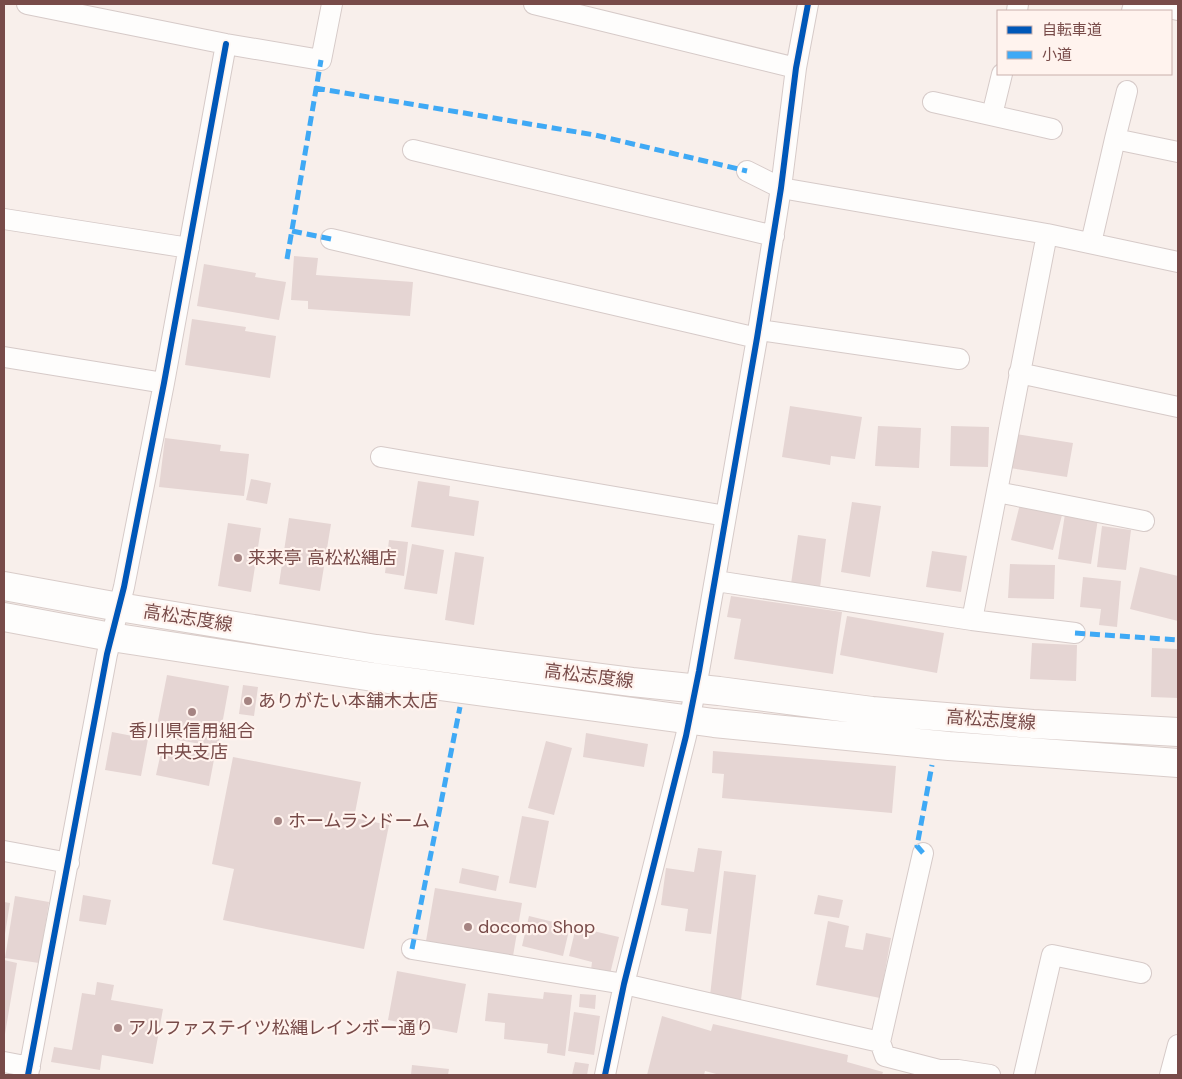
<svg xmlns="http://www.w3.org/2000/svg" width="1182" height="1079" viewBox="0 0 1182 1079" font-family="'DM Sans','Noto Sans JP',sans-serif">
<rect width="100%" height="100%" fill="#f8efeb"/>
<path fill="#e5d5d3" d="M294,256L318,258L316,275L413,282L410,316L308,309V301L291,300Z
M204,264L256,273L255,277L286,282L279,320L197,306Z
M192,319L246,327L245,331L276,336L270,378L185,365Z
M790,406L862,417L855,459L831,456L830,465L782,457Z
M878,426L921,428L919,468L875,466Z
M951,426L989,427L988,467L950,466Z
M1009,433L1073,443L1067,477L1004,467Z
M165,438L221,445L220,451L249,454L244,496L159,487Z
M251,479L271,483L267,504L246,500Z
M418,481L450,486L449,496L479,501L474,536L411,527Z
M852,502L881,506L870,577L841,572Z
M1020,504L1062,515L1053,550L1011,540Z
M1065,514L1098,519L1091,564L1058,559Z
M289,518L331,524L320,591L279,584Z
M228,523L261,528L251,592L218,586Z
M1102,526L1131,530L1126,570L1097,567Z
M798,535L826,539L820,588L791,584Z
M389,540L408,542L404,576L385,573Z
M412,544L444,550L437,594L404,589Z
M932,551L967,556L961,592L926,587Z
M455,552L484,557L474,625L445,620Z
M1010,564L1055,565L1054,599L1008,598Z
M1140,567L1178,576V621L1130,609Z
M1083,577L1121,581L1117,627L1099,625L1101,609L1080,607Z
M731,596L842,612L833,674L734,659L741,619L727,617Z
M847,616L944,633L937,673L840,655Z
M1032,643L1077,645L1076,681L1030,679Z
M1152,648L1178,649V698L1151,697Z
M167,675L229,686L218,747L155,736Z
M243,685L258,687L254,716L239,714Z
M112,732L148,739L141,776L105,770Z
M586,733L648,744L644,767L583,757Z
M546,741L572,748L554,815L528,808Z
M163,743L215,754L209,786L156,775Z
M713,751L896,766L892,813L722,798L724,774L712,773Z
M233,757L361,782L354,818L389,825L364,949L223,920L234,869L212,864Z
M522,816L549,821L536,888L509,883Z
M698,848L722,851L711,934L685,931L688,909L661,905L666,868L694,872Z
M462,868L499,876L496,891L459,883Z
M724,871L756,875L741,1000L710,996Z
M435,888L522,903L513,956L426,941Z
M83,895L111,900L106,925L79,921Z
M818,895L843,900L839,918L814,914Z
M15,896L49,902L39,963L5,958Z
M4,902L10,903L5,934H4Z
M529,916L570,926L563,956L522,946Z
M828,921L849,926L845,947L863,950L866,933L891,938L880,998L816,985Z
M576,927L619,937L610,974L591,970L592,962L569,956Z
M4,960L17,963L5,1034H4Z
M397,971L466,984L457,1033L388,1020Z
M97,982L114,985L111,1000L163,1009L153,1064L102,1055L100,1070L51,1062L54,1047L72,1050L82,993L95,995Z
M544,992L572,995L565,1056L547,1053L548,1044L504,1039L505,1023L485,1021L488,993L543,999Z
M580,994L596,995L595,1009L579,1007Z
M574,1012L600,1016L594,1055L568,1051Z
M662,1016L711,1031L713,1024L848,1055L847,1062L883,1072L882,1075H720L705,1071L704,1075H647Z
M575,1062L589,1064L587,1075H572Z
M412,1065L449,1069L448,1075H411Z"/>
<g fill="none" stroke-linecap="round" stroke-linejoin="round">
<g stroke="#d6cac8" stroke-width="22">
<path id="minor" d="M27,4L226,44L321,60L332,4
M534,4L796,68
M1147,4L1178,10
M1017,11L1018,4
M1132,11L1134,4
M933,102L1052,129
M992,115L1002,74
M1115,139L1127,91
M413,150L774,236
M747,171L781,188L1047,234L1178,262
M4,219L189,248
M331,239L757,338
M1091,243L1115,139L1178,152
M759,330L959,359
M4,357L164,383
M1019,373L1178,407
M381,457L726,516
M997,492L1144,521
M716,581L972,620L1075,633
M972,620L1047,234
M4,851L69,863
M412,949L624,984L880,1042L923,853
M880,1042L885,1056L939,1070H958L990,1075
M4,1062L30,1067
M28,1075L107,654L124,587L164,383L226,44
M605,1075L624,984L686,736L699,671L757,338L781,188L796,68L808,4
M1024,1075L1052,955L1141,973
M1170,1075L1178,1045"/>
</g>
<g stroke="#d9ccc9" stroke-width="30">
<path id="secondary" d="M4,586L119,607L376,649L632,682L719,691L872,711L1033,724L1178,732
M4,617L111,637L373,677L714,723L949,746L1178,763"/>
</g>
<use href="#minor" stroke="#fefdfc" stroke-width="20"/>
<use href="#secondary" stroke="#fefdfc" stroke-width="28"/>
<path stroke="#3fa9f5" stroke-width="5" stroke-dasharray="10 5" stroke-linecap="butt" d="M315,88L595,135L747,171
M292,231L331,239
M287,259L321,60
M1075,633L1178,640
M923,853L917,846L932,765
M412,949L460,707"/>
<g stroke="#fff3ee" stroke-width="9">
<path id="cycleway" d="M28,1075L107,654L124,587L164,383L226,44
M605,1075L624,984L686,736L699,671L757,338L781,188L796,68L808,4"/>
</g>
<use href="#cycleway" stroke="#0057b8" stroke-width="6"/>
</g>
<g fill="#a58482" stroke="#fff3ee" stroke-width="2">
<circle cx="238" cy="558" r="5"/>
<circle cx="248" cy="701" r="5"/>
<circle cx="192" cy="712" r="5"/>
<circle cx="278" cy="821" r="5"/>
<circle cx="468" cy="927" r="5"/>
<circle cx="118" cy="1028" r="5"/>
</g>
<g text-anchor="middle" stroke-width="4.5" stroke-linejoin="round" paint-order="stroke">
<g font-size="18" fill="#784b49" stroke="#fff3ee" text-anchor="start">
<text x="248" y="564">来来亭 高松松縄店</text>
<text x="258" y="707">ありがたい本舗木太店</text>
<text x="192" y="737" text-anchor="middle">香川県信用組合<tspan x="192" dy="21">中央支店</tspan></text>
<text x="288" y="827">ホームランドーム</text>
<text x="478" y="933">docomo Shop</text>
<text x="128" y="1034">アルファステイツ松縄レインボー通り</text>
</g>
<g font-size="18" fill="#784b49" stroke="#fff3ee">
<text transform="translate(188 618) rotate(9)" y="6">高松志度線</text>
<text transform="translate(589 676) rotate(7)" y="6">高松志度線</text>
<text transform="translate(991 720) rotate(4)" y="6">高松志度線</text>
</g>
</g>
<rect width="1182" height="1079" fill="none" stroke="#784b49" stroke-width="10"/>
<rect x="997" y="10" width="175" height="65" fill="#fff3ee" stroke="#c9b0ac"/>
<rect x="1007" y="26" width="25" height="8" fill="#0057b8" stroke="#c9b0ac"/>
<text x="1042" y="35" font-size="15" fill="#784b49">自転車道</text>
<rect x="1007" y="51" width="25" height="8" fill="#3fa9f5" stroke="#c9b0ac"/>
<text x="1042" y="60" font-size="15" fill="#784b49">小道</text>
</svg>
